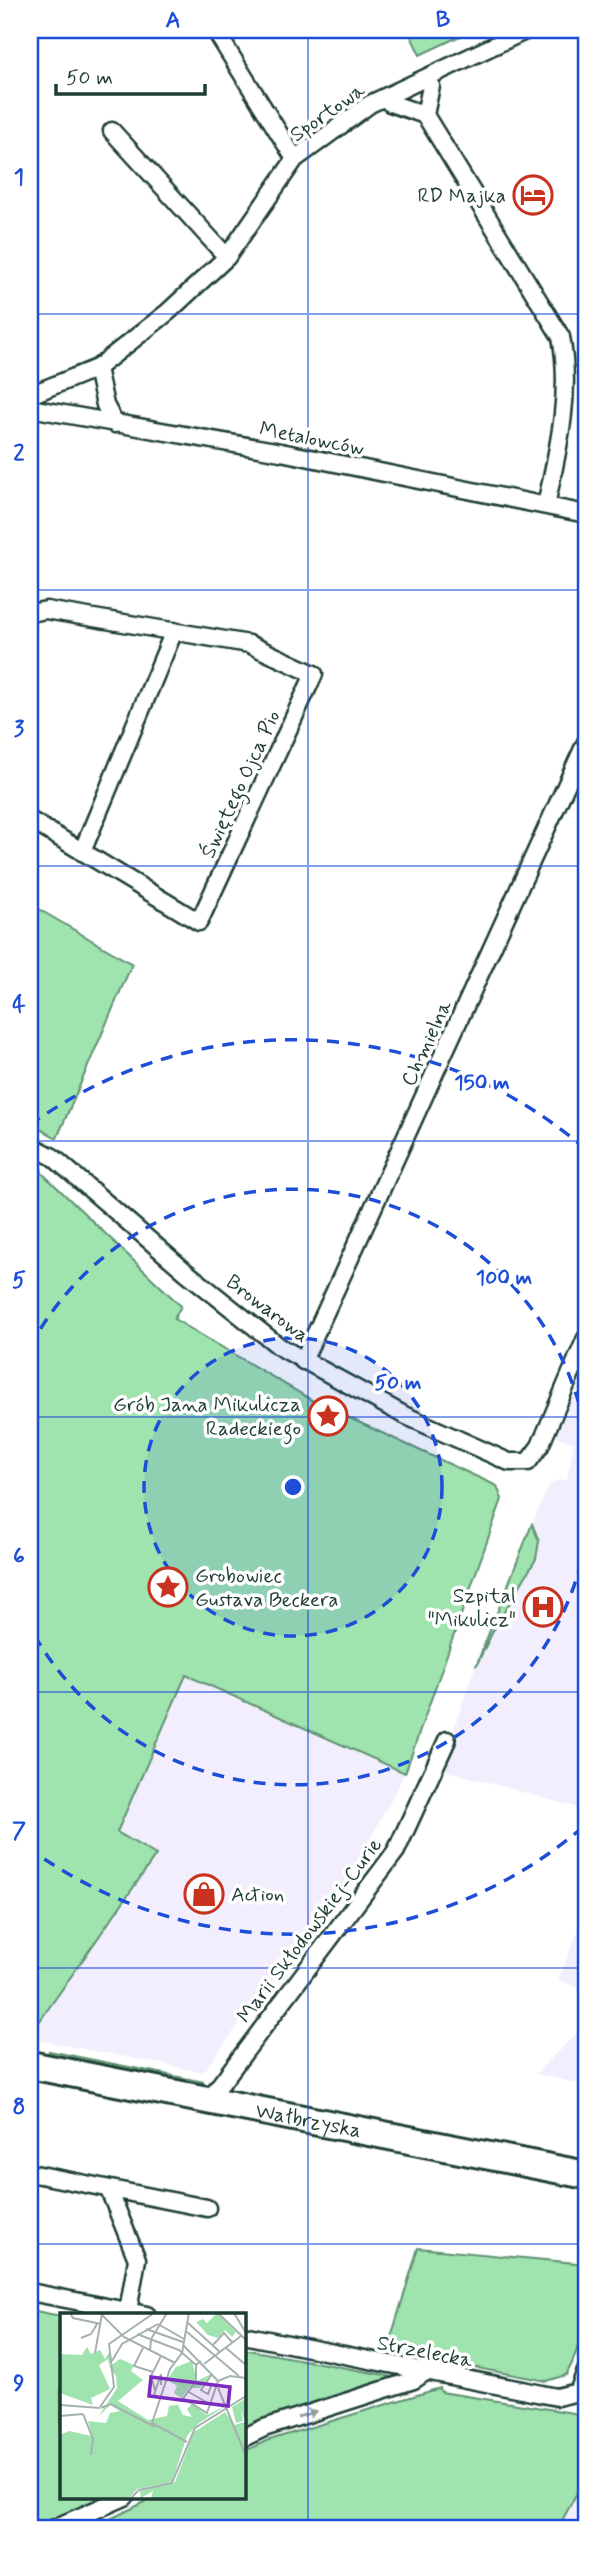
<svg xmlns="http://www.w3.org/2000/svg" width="616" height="2558" viewBox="0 0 616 2558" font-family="Mynerve,sans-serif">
<rect width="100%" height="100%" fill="#fff"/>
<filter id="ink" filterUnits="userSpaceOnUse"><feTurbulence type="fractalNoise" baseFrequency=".0143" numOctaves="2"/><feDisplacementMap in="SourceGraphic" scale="14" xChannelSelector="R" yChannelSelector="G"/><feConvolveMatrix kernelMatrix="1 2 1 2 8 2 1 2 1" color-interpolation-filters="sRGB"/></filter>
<g filter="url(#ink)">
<path fill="#f2eefd" d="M586,1367V1810L444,1770L441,1765L489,1627L508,1587L532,1524L548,1488L556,1481L567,1480L574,1443L556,1436Z
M186,1675L405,1773L345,1886L203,2072L33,2039L39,2022L156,1856L117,1832Z
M586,1912V1991L558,1980Z
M586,2024V2085L535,2074Z
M586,2476V2528H558Z"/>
<path fill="#9fe3af" stroke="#5f9072" stroke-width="2" d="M408,30H473L420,55Z
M30,904L132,964L57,1138L30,1123Z
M30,1162L41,1168L42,1173L181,1306L174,1319L317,1403L497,1486L502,1499L405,1773L186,1675L117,1832L156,1855L39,2022L30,2018Z
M532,1524L539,1541L536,1559L494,1629L476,1666Z
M49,2051L204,2082L194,2084L48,2058Z
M418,2248L586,2264C586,2300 585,2343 566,2375L546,2381L387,2351Z
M30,2310L61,2316V2497H111L42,2528H30Z
M243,2349L379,2374L401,2379L243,2432Z
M440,2388L441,2392L586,2415V2476L558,2528H92L155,2497H243V2452L266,2441Z"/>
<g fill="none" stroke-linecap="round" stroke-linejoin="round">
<g stroke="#1f3d34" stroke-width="21">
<path id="minor" d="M215,30L295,159
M429,78L431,86L425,115L561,337C572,393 558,450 546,505
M386,98L390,103L425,115
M112,131L227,257
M97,368L105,405L115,424
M30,395L97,368L168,312L227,257L295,159L370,104L527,30
M30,408L281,452L586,514
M30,613L46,610L249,644L314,674L199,922L30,820
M82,852L174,631
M30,1145L53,1157L186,1272L280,1347L404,1415L509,1462H528L540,1446L586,1338
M303,1361L586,742
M213,2102L216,2090L396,1851L447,1740
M30,2173L207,2208
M109,2190L137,2259L128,2311
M30,2292L147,2315
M243,2335L557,2397L578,2392L586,2371
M243,2438L264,2428L414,2380L424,2373
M54,2528L125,2497"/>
</g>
<g stroke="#1f3d34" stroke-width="32">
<g id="primary">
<path id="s1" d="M30,2065L586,2175"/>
</g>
</g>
<use href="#minor" stroke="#fff" stroke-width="16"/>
<use href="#primary" stroke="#fff" stroke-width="26"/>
</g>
<defs><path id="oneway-solid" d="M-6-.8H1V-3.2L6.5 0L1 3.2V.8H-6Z" transform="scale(1.75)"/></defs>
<use fill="#8f9e9a" href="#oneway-solid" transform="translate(307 2414) rotate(-18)"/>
</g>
<path fill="none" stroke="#1d4ed8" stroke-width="2" stroke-opacity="0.55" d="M308,30V2528M30,314H586M30,590H586M30,866H586M30,1141H586M30,1417H586M30,1692H586M30,1968H586M30,2244H586"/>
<circle cx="293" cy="1487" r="149" fill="#1d4ed8" fill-opacity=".12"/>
<g fill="none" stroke="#1d4ed8" stroke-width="3.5" stroke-dasharray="12 9">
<circle cx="293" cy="1487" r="149"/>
<path d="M586 1541A298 298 0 0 1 30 1627M30 1347A298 298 0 0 1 586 1433"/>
<path d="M583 1827A447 447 0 0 1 30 1849M30 1125A447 447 0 0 1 583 1147"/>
</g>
<defs>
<g id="hotel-ring" transform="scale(2.0125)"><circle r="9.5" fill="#fff" stroke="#c8321e" stroke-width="1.5"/><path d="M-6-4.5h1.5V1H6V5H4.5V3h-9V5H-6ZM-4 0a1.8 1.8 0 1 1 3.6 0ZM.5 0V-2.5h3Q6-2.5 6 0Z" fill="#c8321e"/></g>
<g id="sight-ring" transform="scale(2.0125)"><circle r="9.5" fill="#fff" stroke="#c8321e" stroke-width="1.5"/><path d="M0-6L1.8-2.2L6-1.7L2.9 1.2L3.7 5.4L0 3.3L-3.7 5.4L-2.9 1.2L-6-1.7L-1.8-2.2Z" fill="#c8321e"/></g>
<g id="hospital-ring" transform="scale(2.0125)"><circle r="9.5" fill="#fff" stroke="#c8321e" stroke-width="1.5"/><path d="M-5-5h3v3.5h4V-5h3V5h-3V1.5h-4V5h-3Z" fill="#c8321e"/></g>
<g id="shop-ring" transform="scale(2.0125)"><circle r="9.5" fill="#fff" stroke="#c8321e" stroke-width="1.5"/><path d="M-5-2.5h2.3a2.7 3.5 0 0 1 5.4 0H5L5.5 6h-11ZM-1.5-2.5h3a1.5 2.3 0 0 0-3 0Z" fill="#c8321e"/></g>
</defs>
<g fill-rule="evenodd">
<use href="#hotel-ring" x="533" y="195"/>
<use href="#sight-ring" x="328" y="1416"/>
<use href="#sight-ring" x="168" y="1587"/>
<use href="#hospital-ring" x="543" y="1607"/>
<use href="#shop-ring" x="204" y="1894"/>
</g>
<g text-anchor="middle" stroke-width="7" stroke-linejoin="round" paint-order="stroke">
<g font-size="21" fill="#1f3d34" stroke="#fff">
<text transform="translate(327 112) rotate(-35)" y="7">Sportowa</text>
<text transform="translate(312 438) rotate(11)" y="7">Metalowców</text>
<text transform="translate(240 784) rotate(-65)" y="7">Świętego Ojca Pio</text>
<text transform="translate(426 1043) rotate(-65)" y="7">Chmielna</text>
<text transform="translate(268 1308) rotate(37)" y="7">Browarowa</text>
<text transform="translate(309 1930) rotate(-53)" y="7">Marii Skłodowskiej-Curie</text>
<text dy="7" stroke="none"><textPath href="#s1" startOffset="284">Wałbrzyska</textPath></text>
<text transform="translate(425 2351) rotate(11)" y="7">Strzelecka</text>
</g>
<g font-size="21" fill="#1f3d34" stroke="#fff" text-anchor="end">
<text x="506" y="202">RD Majka</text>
<text x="301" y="1411">Grób Jana Mikulicza<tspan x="301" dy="24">Radeckiego</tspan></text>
<text x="195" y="1582" text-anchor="start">Grobowiec<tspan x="195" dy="24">Gustava Beckera</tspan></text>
<text x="516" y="1602">Szpital<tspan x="516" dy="24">"Mikulicz"</tspan></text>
<text x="231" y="1901" text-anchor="start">Action</text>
</g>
</g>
<g transform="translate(60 2313)">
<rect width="186" height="186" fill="#fff"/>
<path d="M157,0L176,19L172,24L165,17L158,25L148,22L136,9L143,6L147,10ZM27,34L31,41L40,37L45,46L50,38V53L60,46L74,52L71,58L83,67L58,88L88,107L107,103L109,93L118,92L123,102L132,104L127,96L132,91L147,102L167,92L139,110L127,123L112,169L77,176L69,185H0V122L9,118L32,123L28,108L46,110L50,100L60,98L50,92L39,103L57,75L56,63L50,55L48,46L39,52L50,76L31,85L33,92L0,80V41L22,42ZM132,48L137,68L151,61L140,75H129L121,85L114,80L117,73L107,67L116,54ZM185,86V185H91L93,178L81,185L80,178L115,169L134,119L165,99L174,112L185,109L181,97L183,108L176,110L172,94Z" fill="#9fe3af"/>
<path fill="none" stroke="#a5b1ae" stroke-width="2" d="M10,0L13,5L41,11M40,0L64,24L115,50M158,0L186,27M174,0L186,20M128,10L160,39M98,11L124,26M86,16L123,29M127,19L179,63M77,21L119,37L136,52M21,25L31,21L37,11M123,32L158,68M153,32L164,20L172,29M83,35L74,53L93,59M166,35L186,52M90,38L91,26L107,0M35,40L42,1M52,48L62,31L98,11M141,48L136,52V69L123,85L147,100L158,68M144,51L181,23M158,68L170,63L186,65M146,70L151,73L148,81L141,77L152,61M158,75L186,143M95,77L91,63L101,43M127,78L148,90M100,85L94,82L101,61V72M0,92L40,95M40,94L54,74L49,31L94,0M41,95L51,91L95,114M23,101L33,126L31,142M0,103L23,101M127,129L92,110L110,56L122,40L129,0M71,185L79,177L112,170L135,115L186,83"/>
<path fill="#7b2cbf" fill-opacity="0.15" stroke="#7b2cbf" stroke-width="3.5" d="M91,64L170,74L168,93L89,83Z"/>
<rect width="186" height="186" fill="none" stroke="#1f3d34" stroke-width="3.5"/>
</g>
<circle cx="293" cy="1487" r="10" fill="#1d4ed8" stroke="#fff" stroke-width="3.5"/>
<g font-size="21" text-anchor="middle" font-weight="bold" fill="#1d4ed8" stroke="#fff" stroke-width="7" stroke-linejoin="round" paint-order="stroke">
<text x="482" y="1089">150 m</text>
<text x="504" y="1284">100 m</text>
<text x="398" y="1389">50 m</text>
</g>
<rect width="616" height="2558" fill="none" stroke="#fff" stroke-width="77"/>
<path d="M56 84v10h149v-10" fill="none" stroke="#1f3d34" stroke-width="3.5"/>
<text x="66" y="84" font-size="21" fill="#1f3d34" stroke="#ffffff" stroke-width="5" paint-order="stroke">50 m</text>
<rect x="38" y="38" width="540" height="2482" fill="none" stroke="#1d4ed8" stroke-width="2.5"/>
<g font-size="23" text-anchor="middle" font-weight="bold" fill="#1d4ed8">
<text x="173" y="27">A</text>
<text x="443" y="27">B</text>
<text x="19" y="184">1</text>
<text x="19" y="460">2</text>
<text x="19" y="736">3</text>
<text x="19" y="1011">4</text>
<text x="19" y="1287">5</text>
<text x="19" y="1563">6</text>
<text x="19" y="1838">7</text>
<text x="19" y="2114">8</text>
<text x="19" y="2390">9</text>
</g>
</svg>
